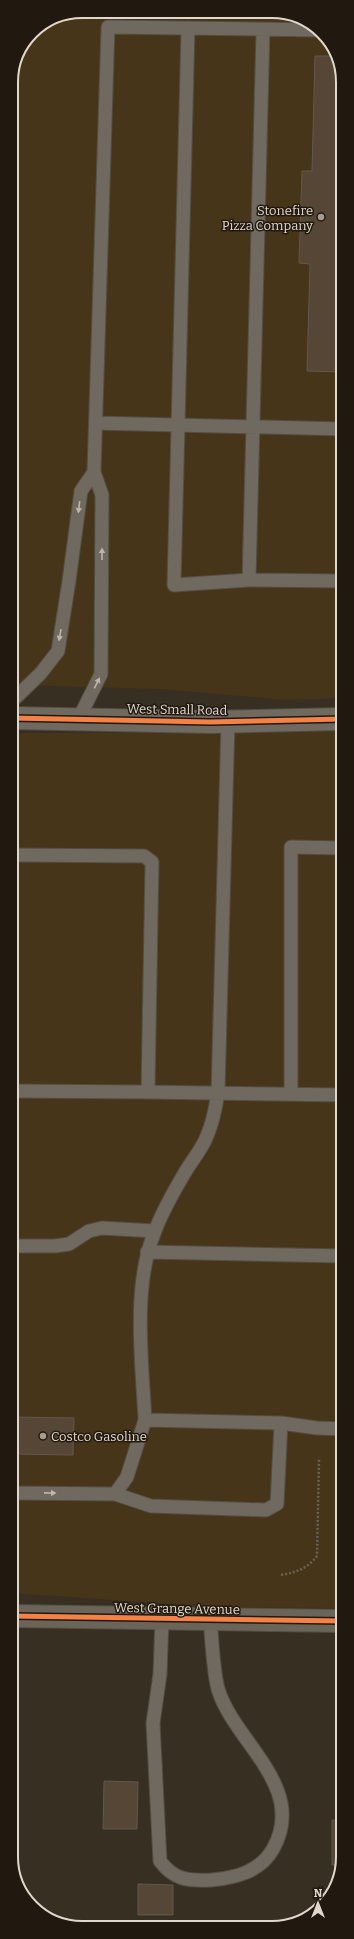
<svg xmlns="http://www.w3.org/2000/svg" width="354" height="1939" viewBox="0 0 354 1939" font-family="Bitter,serif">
<rect width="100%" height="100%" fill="#372f22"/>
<path fill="#473519" d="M290,13L326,35L342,73L343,698L287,700L162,689L11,685V77L32,32L55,16Z
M343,729V1608L217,1607L12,1593L11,733L279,732Z"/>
<path fill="#554636" stroke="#61584f" d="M315,56H335L342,73V372L307,371L310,264L299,263L302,171H312Z
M11,1417L74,1418L73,1455L11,1454Z
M104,1781L138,1782L137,1829H103Z
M332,1820H343L342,1865H332Z
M138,1884L173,1885V1915H138Z"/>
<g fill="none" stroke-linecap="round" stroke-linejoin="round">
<g stroke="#544d42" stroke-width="15">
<path id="lane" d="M188,28L174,585L249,580
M263,30L249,580L343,581
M96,423L343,429
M11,702L41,673L58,651L69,581L81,491L94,472
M79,718L101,674L102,495L94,472L108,27L318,30
M228,721L218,1092C216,1106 213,1122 207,1136C203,1147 194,1158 187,1169C175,1189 163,1210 155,1231C132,1286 142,1361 145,1420L281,1423L317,1428L343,1429
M11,855L144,856L152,862L148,1092L343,1095
M11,1091L148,1092
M291,1094V847L343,848
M11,1246H55L69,1244L89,1231L102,1228L155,1231
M147,1252L343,1256
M11,1493L115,1494L151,1506L266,1510L277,1504L281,1423
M115,1494L127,1477L145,1420
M162,1619L160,1674L153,1723L160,1861C174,1880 188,1881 211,1880C235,1878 260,1872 273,1849C308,1787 234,1742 218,1689C213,1670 212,1640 210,1619"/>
</g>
<g stroke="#544d42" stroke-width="24">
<path id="street" d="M11,718L210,722L343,719"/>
</g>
<g stroke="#544d42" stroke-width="24">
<path id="secondary" d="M12,1616L343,1621"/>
</g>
<path stroke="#68635a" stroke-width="2.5" stroke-dasharray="2 2" stroke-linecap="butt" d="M281,1575C297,1572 307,1569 317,1556L319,1459"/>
<use href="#lane" stroke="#6f6960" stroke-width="13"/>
<use href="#street" stroke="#6f6960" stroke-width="22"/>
<use href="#secondary" stroke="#6b6559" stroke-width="22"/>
<g stroke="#211910" stroke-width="8">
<path id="cycleway" d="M11,718L210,722L343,719
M12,1616L343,1621"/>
</g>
<use href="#cycleway" stroke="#f48246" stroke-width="5"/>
</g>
<defs><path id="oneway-solid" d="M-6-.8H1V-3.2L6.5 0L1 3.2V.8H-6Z"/></defs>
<g fill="#bfb6aa">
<use href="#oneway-solid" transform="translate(79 507) rotate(97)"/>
<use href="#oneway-solid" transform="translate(102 554) rotate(-90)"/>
<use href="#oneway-solid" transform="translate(60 635) rotate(100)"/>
<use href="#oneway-solid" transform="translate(97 683) rotate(-63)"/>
<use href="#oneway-solid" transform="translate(50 1493) rotate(1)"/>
</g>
<g fill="#a69c8f" stroke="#211910" stroke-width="1.5">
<circle cx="321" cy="217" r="4"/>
<circle cx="43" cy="1436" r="4"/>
</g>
<g text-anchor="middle" stroke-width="3" stroke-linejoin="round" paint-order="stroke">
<g font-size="13" fill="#e1d7ca" stroke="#211910" text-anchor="end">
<text x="313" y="215">Stonefire<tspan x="313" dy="15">Pizza Company</tspan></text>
<text x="51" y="1441" text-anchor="start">Costco Gasoline</text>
</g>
<g font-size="13" fill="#e1d7ca" stroke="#211910">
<text transform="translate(177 709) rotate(1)" y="5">West Small Road</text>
<text transform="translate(177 1608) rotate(1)" y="5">West Grange Avenue</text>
</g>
</g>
<path d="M0 0H354V1939H0ZM82 18H272A64 64 0 0 1 336 82V1857A64 64 0 0 1 272 1921H82A64 64 0 0 1 18 1857V82A64 64 0 0 1 82 18Z" fill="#211910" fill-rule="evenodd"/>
<path fill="none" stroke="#e1d7ca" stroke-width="2" d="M82 18H272A64 64 0 0 1 336 82V1857A64 64 0 0 1 272 1921H82A64 64 0 0 1 18 1857V82A64 64 0 0 1 82 18Z"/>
<g transform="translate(318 1903)" stroke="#211910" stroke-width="3" paint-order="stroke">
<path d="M0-3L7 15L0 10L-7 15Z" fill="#e1d7ca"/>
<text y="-6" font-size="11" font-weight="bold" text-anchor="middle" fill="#e1d7ca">N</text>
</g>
</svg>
